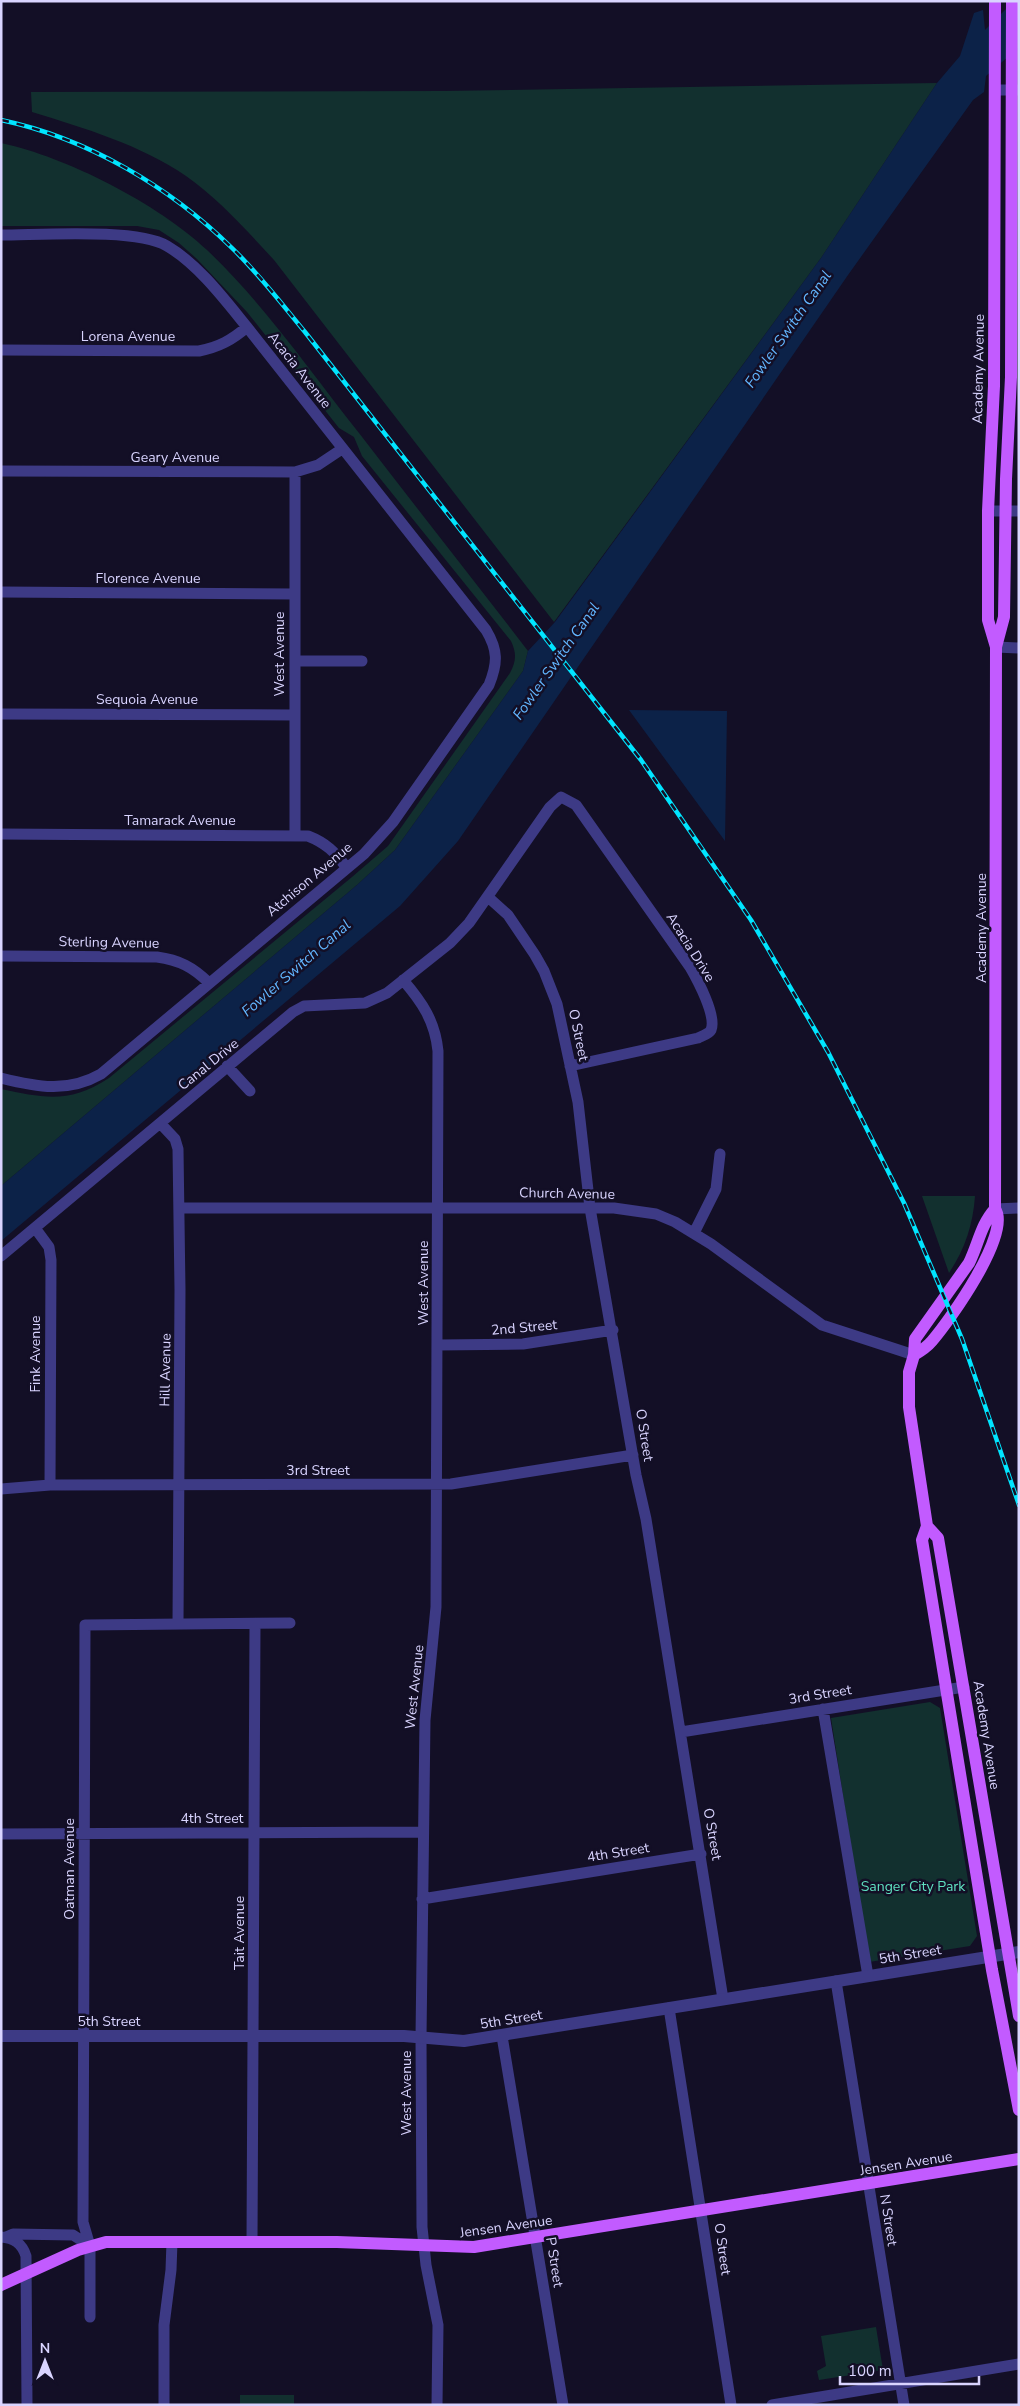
<svg xmlns="http://www.w3.org/2000/svg" width="1020" height="2406" viewBox="0 0 1020 2406" font-family="'Nunito Sans',sans-serif">
<rect width="100%" height="100%" fill="#130f26"/>
<path fill="#12302f" d="M937,83L821,258L554,622L274,260C247,231 219,199 186,176C141,145 84,128 32,112L31,92L444,91Z
M1,143C67,157 158,204 207,250C264,304 310,371 359,433C415,506 472,578 528,651L523,671L395,850L357,885L1,1186V1089C44,1098 70,1104 109,1078L352,877L388,846L510,673C516,661 517,654 511,641L362,456L354,437L339,428L247,312L197,259L179,243L159,230L137,226H1Z
M922,1196H975C973,1225 965,1249 949,1273Z
M930,1702L940,1708L977,1936L970,1946L869,1962L831,1718Z
M876,2327L883,2370L819,2380L817,2371L826,2366L821,2336Z
M240,2395H294V2405H240Z"/>
<path fill="#0c2248" d="M1014,1H1019V47L986,76L984,92L973,100L848,275L458,841L400,906L1,1241V1186L357,885L395,850L523,671L528,651L555,622L821,258L937,83L960,56L974,13L983,10L985,30Z
M629,710L727,711L725,841Z"/>
<g fill="none" stroke-linecap="round" stroke-linejoin="round">
<path stroke="#3d3a85" stroke-width="11" d="M995,90H1019
M1,235C40,235 137,228 167,246C198,264 225,300 247,327L486,630C498,650 498,663 489,685L393,822L364,854L101,1074C68,1093 37,1087 1,1078
M1,350L199,351C219,347 232,340 247,327
M1,471L295,472L318,465L342,449
M988,511H1019
M1,592L294,594
M996,647L1019,648
M295,661H362
M1,714L294,715
M1,834L308,836C326,843 335,852 346,867
M295,835V472
M488,897L508,915L535,955L544,971L557,1004L578,1102L590,1208L636,1475L646,1519L723,1999
M1,956L157,957C179,960 193,967 209,983
M403,980C422,1002 435,1021 438,1051L436,1607L425,1720L421,2038L422,2227L426,2265L438,2325L437,2405
M227,1066L250,1091
M160,1123L175,1139L178,1149L180,1290L178,1624
M180,1208H614L656,1214L675,1222L711,1244L822,1325L914,1355
M995,1209L1019,1208
M35,1228L49,1247L51,1260L50,1485
M694,1233L716,1189L720,1154
M1,1256L293,1012L304,1006L365,1003L387,993L450,943L469,923L550,807L561,797L576,805L690,967C697,979 717,1016 711,1030C709,1034 702,1036 698,1038L570,1066
M438,1345L523,1344L613,1330
M1,1489L50,1485L451,1484L633,1455
M823,1709L868,1976
M681,1732L964,1687
M1,1834L423,1832
M422,1899L701,1854
M836,1981L904,2405
M669,2008L731,2405
M502,2036L563,2405
M1,2237C14,2238 22,2243 26,2256L27,2405
M6,2237L13,2234L73,2235L90,2246
M252,2242L255,1625
M90,2317V2246L83,2222L85,1625L290,1623
M164,2405V2325L171,2270L172,2242
M772,2405L1019,2364"/>
<path stroke="#3d3a85" stroke-width="12" d="M1,2036H404L464,2041L1019,1952"/>
<path stroke="#c25bff" stroke-width="12" d="M995,1L994,386L988,511V620L996,647
M995,1209C981,1224 978,1245 969,1263L915,1339L914,1355L909,1372V1407L927,1526L922,1540L992,1970L1019,2110
M914,1355C921,1351 927,1347 932,1341C950,1320 1012,1233 995,1209L996,647L1004,617L1006,479L1011,377L1012,1
M927,1526L938,1538L1019,2016
M1,2285L78,2250L106,2242H337L474,2247L1019,2159"/>
<g stroke="#00e5ff" stroke-width="4.5">
<path id="rail" d="M1,120C87,138 170,187 232,248C259,274 281,303 305,332L641,760L751,920L828,1052L904,1203L962,1339L1019,1505"/>
</g>
<use href="#rail" stroke="#130f26" stroke-width="2.5" stroke-dasharray="8" stroke-linecap="butt"/>
</g>
<g text-anchor="middle" stroke-width="5" stroke-linejoin="round" paint-order="stroke">
<g font-size="14" fill="#d9d4ff" stroke="#130f26">
<text x="128" y="341">Lorena Avenue</text>
<text transform="translate(978 369) rotate(-89)" y="5">Academy Avenue</text>
<text transform="translate(300 370) rotate(52)" y="5">Acacia Avenue</text>
<text x="175" y="462">Geary Avenue</text>
<text x="148" y="583">Florence Avenue</text>
<text transform="translate(279 654) rotate(-90)" y="5">West Avenue</text>
<text x="147" y="704">Sequoia Avenue</text>
<text x="180" y="825">Tamarack Avenue</text>
<text transform="translate(309 879) rotate(-40)" y="5">Atchison Avenue</text>
<text transform="translate(981 928) rotate(-90)" y="5">Academy Avenue</text>
<text transform="translate(109 942) rotate(1)" y="5">Sterling Avenue</text>
<text transform="translate(691 947) rotate(58)" y="5">Acacia Drive</text>
<text transform="translate(579 1035) rotate(78)" y="5">O Street</text>
<text transform="translate(208 1064) rotate(-39)" y="5">Canal Drive</text>
<text transform="translate(567 1193) rotate(1)" y="5">Church Avenue</text>
<text transform="translate(423 1283) rotate(-90)" y="5">West Avenue</text>
<text transform="translate(524 1327) rotate(-5)" y="5">2nd Street</text>
<text transform="translate(35 1354) rotate(-90)" y="5">Fink Avenue</text>
<text transform="translate(165 1370) rotate(-89)" y="5">Hill Avenue</text>
<text transform="translate(645 1435) rotate(81)" y="5">O Street</text>
<text x="318" y="1475">3rd Street</text>
<text transform="translate(414 1687) rotate(-84)" y="5">West Avenue</text>
<text transform="translate(820 1694) rotate(-9)" y="5">3rd Street</text>
<text transform="translate(987 1735) rotate(81)" y="5">Academy Avenue</text>
<text x="212" y="1823">4th Street</text>
<text transform="translate(713 1834) rotate(80)" y="5">O Street</text>
<text transform="translate(618 1852) rotate(-9)" y="5">4th Street</text>
<text transform="translate(69 1869) rotate(-90)" y="5">Oatman Avenue</text>
<text transform="translate(239 1933) rotate(-90)" y="5">Tait Avenue</text>
<text transform="translate(910 1954) rotate(-9)" y="5">5th Street</text>
<text transform="translate(511 2019) rotate(-9)" y="5">5th Street</text>
<text x="109" y="2026">5th Street</text>
<text transform="translate(406 2093) rotate(-90)" y="5">West Avenue</text>
<text transform="translate(906 2163) rotate(-9)" y="5">Jensen Avenue</text>
<text transform="translate(889 2220) rotate(81)" y="5">N Street</text>
<text transform="translate(506 2226) rotate(-8)" y="5">Jensen Avenue</text>
<text transform="translate(723 2249) rotate(82)" y="5">O Street</text>
<text transform="translate(555 2262) rotate(81)" y="5">P Street</text>
</g>
<g font-size="14" fill="#5fe0c0" stroke="#130f26">
<text x="913" y="1891">Sanger City Park</text>
</g>
<g font-size="15" font-style="italic" fill="#62b6ff" stroke="#130f26">
<text transform="translate(788 329) rotate(-55)" y="5">Fowler Switch Canal</text>
<text transform="translate(556 661) rotate(-55)" y="5">Fowler Switch Canal</text>
<text transform="translate(296 968) rotate(-41)" y="5">Fowler Switch Canal</text>
</g>
</g>
<rect width="1020" height="2406" fill="none" stroke="#d9d4ff" stroke-width="5"/>
<g transform="translate(45 2361)" stroke="#130f26" stroke-width="4" paint-order="stroke">
<path d="M0-4L9 19L0 12L-9 19Z" fill="#d9d4ff"/>
<text y="-8" font-size="14" font-weight="bold" text-anchor="middle" fill="#d9d4ff">N</text>
</g>
<path d="M840 2376v8h139v-8" fill="none" stroke="#d9d4ff" stroke-width="2.5"/>
<text x="848" y="2376" font-size="15" fill="#d9d4ff" stroke="#130f26" stroke-width="4" paint-order="stroke">100 m</text>
</svg>
